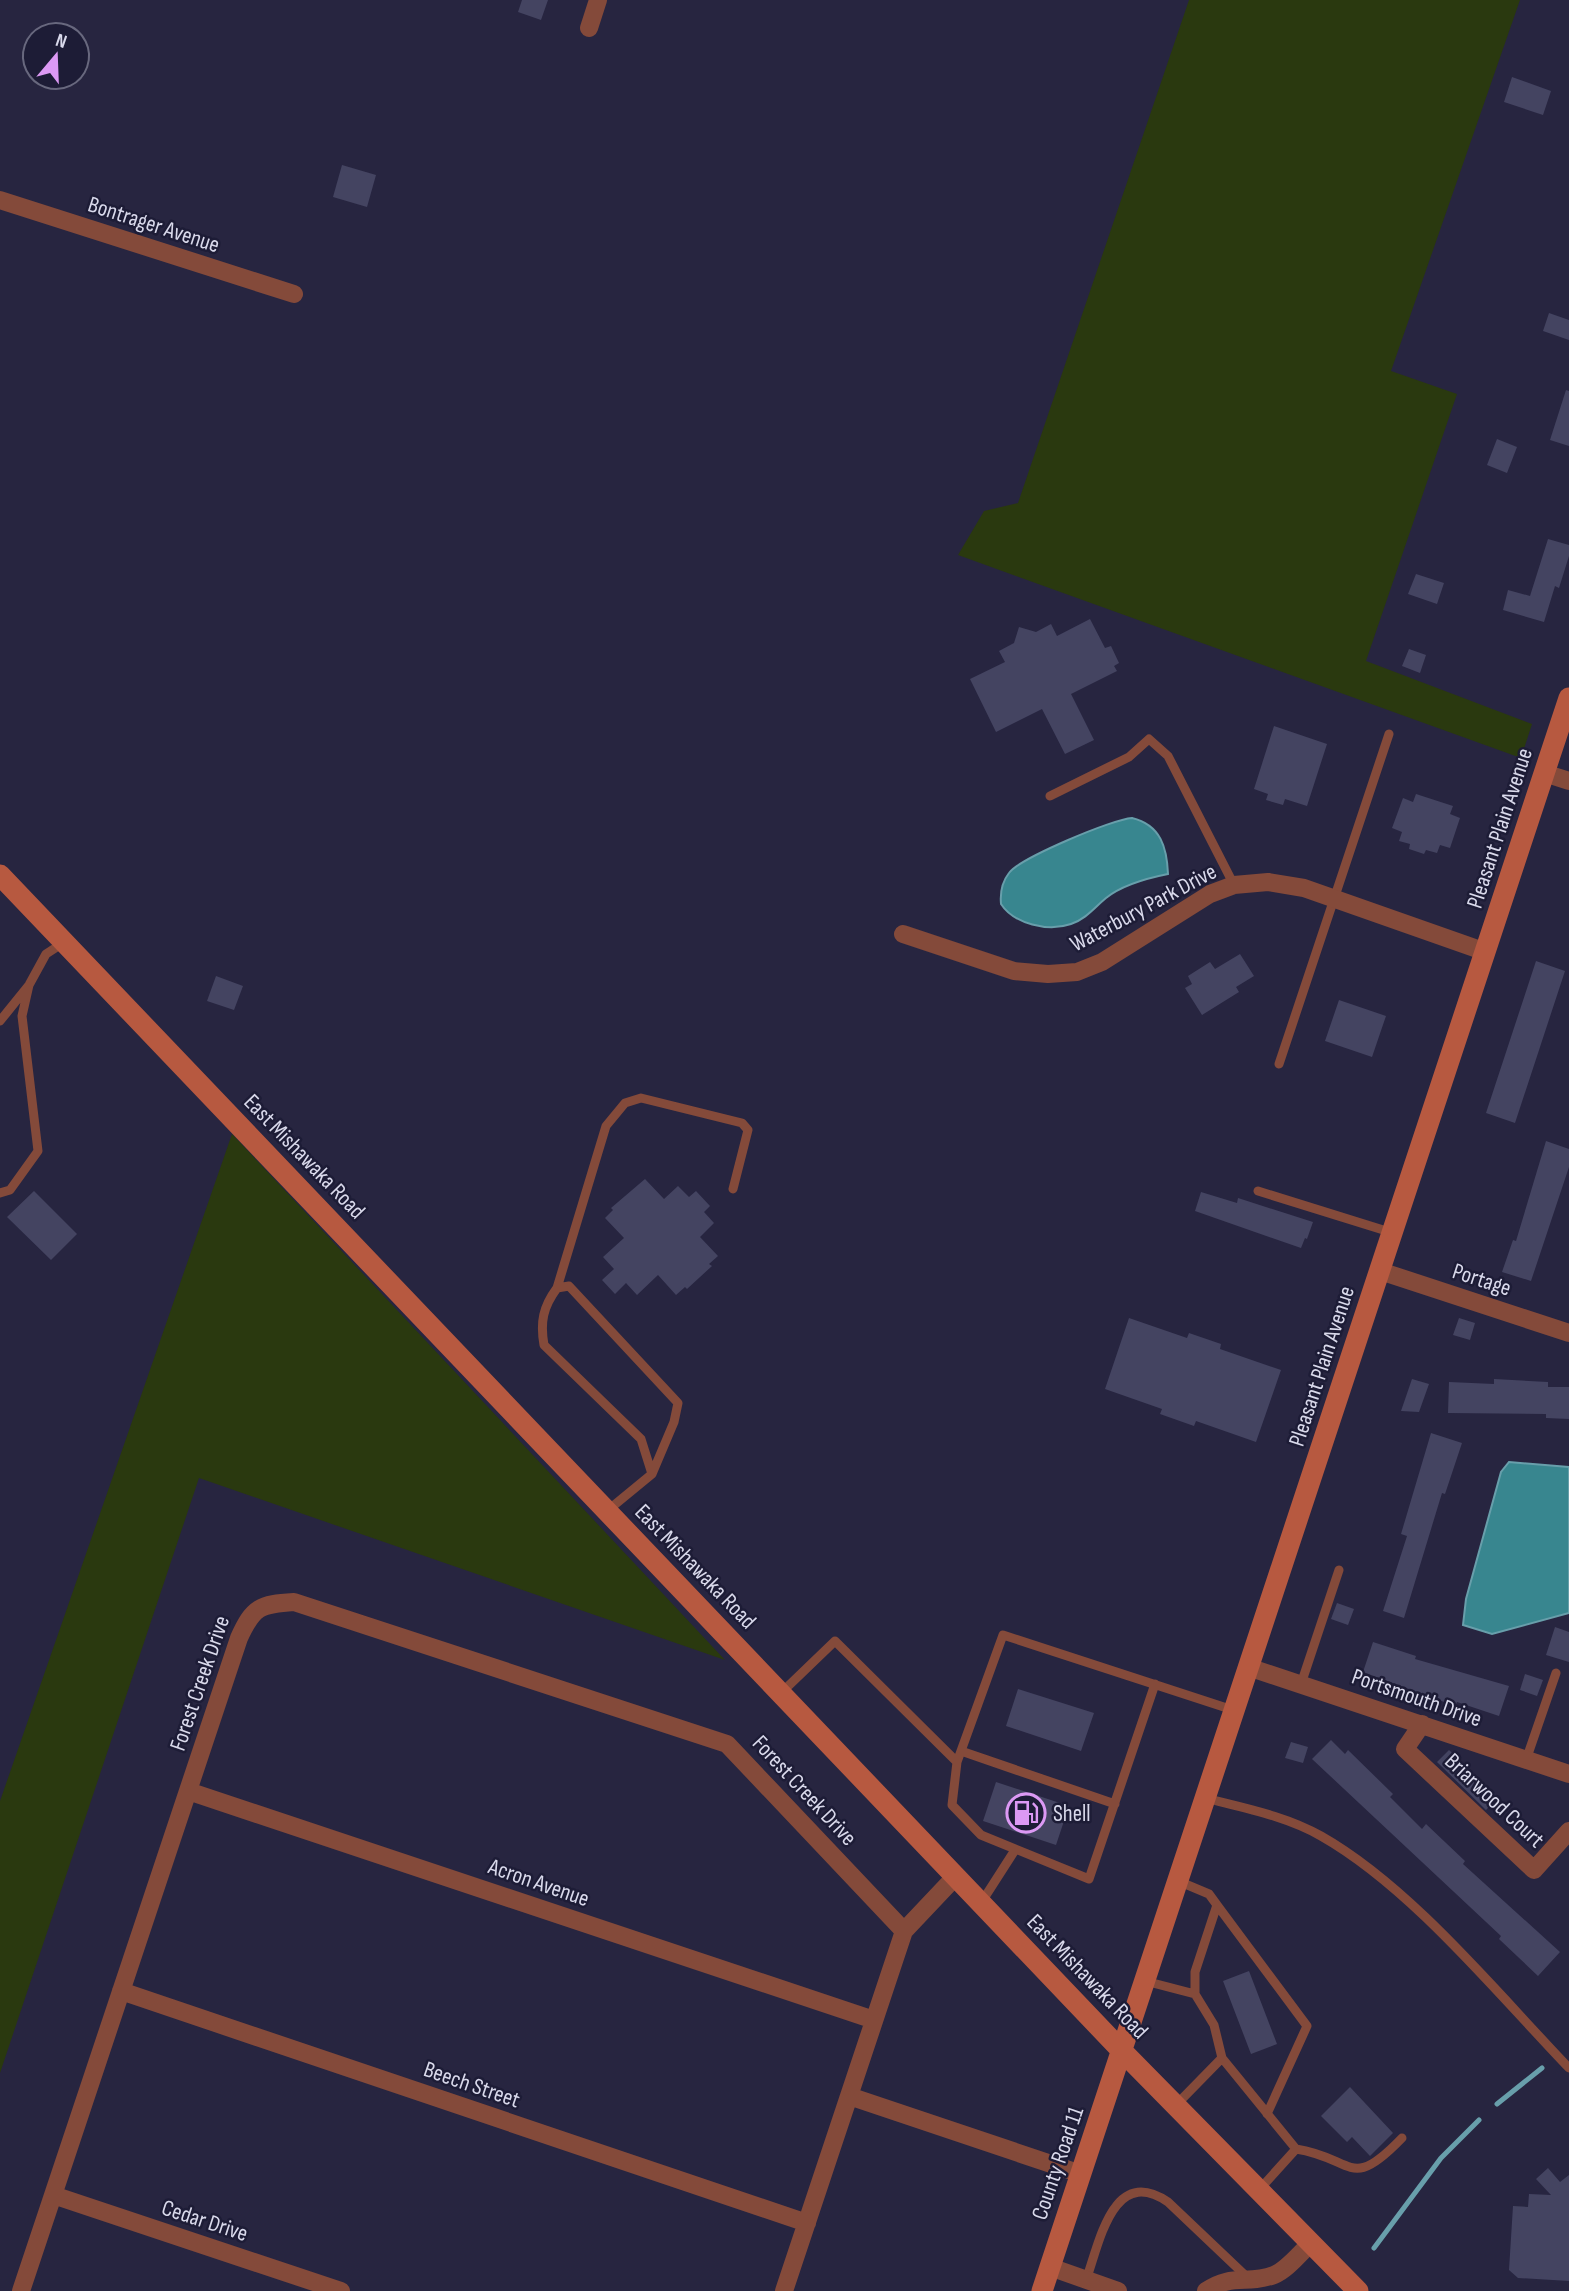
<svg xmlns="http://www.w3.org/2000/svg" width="1569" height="2291" viewBox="0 0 1569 2291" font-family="'Sofia Sans Condensed',sans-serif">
<rect width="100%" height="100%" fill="#272540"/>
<path fill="#2a390f" d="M1189,0H1520L1391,371L1457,394L1366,661L1532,724L1521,758L958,555L984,511L1018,503Z
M232,1134L725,1660L199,1478L0,2073V1801Z"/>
<path fill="#38868f" stroke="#689fab" stroke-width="2" d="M1132,818C1161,825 1167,848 1168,874C1148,878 1122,885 1106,898C1095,907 1086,919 1071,924C1048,932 1014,924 1001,904C1000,893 1002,882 1009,873C1020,858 1113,819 1132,818Z
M1509,1462L1569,1467V1613L1492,1634L1463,1625L1466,1599L1501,1472Z"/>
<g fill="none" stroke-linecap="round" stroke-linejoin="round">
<path stroke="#689fab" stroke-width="5" d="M1497,2104L1542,2068
M1374,2248L1441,2158L1479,2120"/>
</g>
<path fill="#444461" d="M522,0H548L541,20L518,12Z
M1512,77L1551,91L1543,115L1504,102Z
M342,165L376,175L367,207L333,197Z
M1549,313L1569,320V340L1543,331Z
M1566,390L1569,391V446L1550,440Z
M1497,439L1517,447L1507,473L1487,465Z
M1548,539L1569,545V556L1559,588L1555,586L1544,622L1503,610L1508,590L1530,596Z
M1416,574L1444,583L1437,604L1408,594Z
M1090,619L1105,648L1111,646L1119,663L1114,666L1117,671L1071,694L1094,740L1065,754L1042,709L996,732L970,679L1005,662L999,651L1014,643L1019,627L1036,632L1051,624L1057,636Z
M1409,649L1426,655L1420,673L1402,666Z
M1274,726L1327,744L1307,806L1285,799L1283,805L1266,800L1268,794L1254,789Z
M1416,794L1453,806L1450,814L1460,818L1450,848L1440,845L1437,853L1426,850L1424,854L1409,849L1410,844L1399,841L1402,832L1392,828L1403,798L1413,802Z
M1240,954L1254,976L1236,987L1239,992L1202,1015L1185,988L1192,984L1188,976L1210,962L1215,969Z
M1536,961L1565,971L1515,1123L1486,1113Z
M216,976L243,986L234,1010L207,1001Z
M1339,1000L1386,1016L1372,1057L1325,1041Z
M1546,1141L1569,1149V1167L1531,1281L1502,1272L1513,1240L1516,1241Z
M645,1179L664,1199L678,1186L689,1197L696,1191L710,1206L704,1212L714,1223L700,1237L718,1256L709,1264L712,1266L687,1289L685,1287L676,1295L658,1275L637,1295L626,1283L615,1294L602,1280L614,1269L603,1257L624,1238L605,1218L613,1210L611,1208Z
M34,1191L77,1234L51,1260L7,1217Z
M1201,1192L1237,1203L1238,1198L1313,1222L1307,1239L1305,1238L1301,1248L1195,1211Z
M1129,1318L1187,1338L1189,1333L1221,1344L1220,1349L1281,1370L1256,1442L1196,1421L1194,1426L1160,1414L1162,1409L1105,1389Z
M1459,1318L1475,1323L1470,1340L1453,1335Z
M1412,1379L1429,1384L1419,1412L1401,1411Z
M1494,1379L1548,1382V1387H1569V1419L1546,1418V1414L1448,1413L1449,1382L1494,1384Z
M1431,1433L1462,1443L1445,1494L1442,1493L1404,1618L1383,1611L1407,1536L1401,1534Z
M1337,1603L1354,1609L1348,1625L1331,1619Z
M1555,1627L1569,1632V1662L1546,1655Z
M1373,1642L1416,1656L1415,1659L1509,1686L1499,1716L1457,1702L1455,1706L1363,1672Z
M1525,1674L1543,1680L1537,1696L1520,1690Z
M1018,1689L1094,1713L1081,1751L1006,1726Z
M1331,1740L1345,1754L1348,1750L1393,1794L1390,1797L1422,1829L1426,1824L1465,1861L1463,1864L1560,1952L1538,1976L1499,1939L1501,1936L1312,1759Z
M1291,1742L1308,1747L1303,1763L1285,1758Z
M1449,1750L1498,1797L1486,1810L1437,1762Z
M996,1782L1069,1806L1056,1845L983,1821Z
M1249,1971L1277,2044L1251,2054L1223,1981Z
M1350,2087L1393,2133L1370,2156L1352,2137L1347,2142L1321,2116Z
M1548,2168L1560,2182L1569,2175V2281L1518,2278L1509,2270L1513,2206L1528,2207L1529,2194L1551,2195L1536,2179Z"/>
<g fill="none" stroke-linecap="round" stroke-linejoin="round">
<path stroke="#844a3a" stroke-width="9" d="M1050,796L1129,757L1149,739L1168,756L1234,885
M0,1021L29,985L46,954L63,943
M1279,1064L1389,734
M1258,1191L1393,1233
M0,1193L10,1190L38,1151L22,1016L29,985
M557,1288L606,1126L625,1103L641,1098L742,1123L748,1130L733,1189
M607,1511L652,1474L641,1439L544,1345C540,1322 543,1307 557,1288L569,1286L678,1403L674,1422L652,1474
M1301,1684L1339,1570
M781,1693L835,1641L957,1762L1003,1635L1233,1710
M961,1751L1115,1804
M1526,1760L1556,1673
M957,1762L952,1805L981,1835L1089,1879L1155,1684
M1205,1798C1244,1808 1286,1816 1321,1836C1411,1887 1497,1993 1569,2068
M1178,1881L1209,1894L1217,1905L1195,1972V1994L1214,2025L1222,2058L1296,2149
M981,1903L1015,1850
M1217,1905L1307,2026L1267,2114
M1145,1981L1195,1994
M1176,2105L1222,2058
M1259,2190L1296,2149C1355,2158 1349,2193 1402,2138
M1086,2280C1100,2241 1113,2165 1168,2202L1248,2278"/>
<path stroke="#844a3a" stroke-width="18" d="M589,28L598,0
M0,200L294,294
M1544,773L1569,781
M903,934L1014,971L1048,974L1077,972L1102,962L1210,894L1234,885L1268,882L1304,888L1486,952
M1380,1271L1569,1333
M1248,1667L1569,1774
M1422,1724L1405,1749L1534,1870L1569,1831
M188,1791L874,2020
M121,1991L807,2223
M849,2096L1081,2174
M53,2195L341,2291
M1050,2267L1118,2291
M21,2291L239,1638C253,1607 260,1604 294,1602L727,1744L904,1931
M784,2291L904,1931L956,1876
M1206,2291C1232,2273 1247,2285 1274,2275C1287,2270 1300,2253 1311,2243"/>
<path stroke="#b75940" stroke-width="21" d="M0,875L1122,2051L1358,2291
M1042,2291L1569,698"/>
</g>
<defs>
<g id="fuel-ring" transform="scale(2.0125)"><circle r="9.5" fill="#1d1c36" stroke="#dc99f4" stroke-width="1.5"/><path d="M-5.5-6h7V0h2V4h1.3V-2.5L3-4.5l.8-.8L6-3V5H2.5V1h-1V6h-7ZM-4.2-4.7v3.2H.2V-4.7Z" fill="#dc99f4"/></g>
</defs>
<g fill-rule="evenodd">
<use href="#fuel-ring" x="1026" y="1813"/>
</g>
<g text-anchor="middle" stroke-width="5" stroke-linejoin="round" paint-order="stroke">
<g font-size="23" fill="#d9d9eb" stroke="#1d1c36">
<text transform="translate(154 224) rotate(18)" y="8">Bontrager Avenue</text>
<text transform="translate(1499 828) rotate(-72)" y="8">Pleasant Plain Avenue</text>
<text transform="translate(1143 907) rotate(-28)" y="8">Waterbury Park Drive</text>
<text transform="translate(305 1156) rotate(46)" y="8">East Mishawaka Road</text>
<text transform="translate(1482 1279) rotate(18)" y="8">Portage</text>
<text transform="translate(1321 1366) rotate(-72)" y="8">Pleasant Plain Avenue</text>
<text transform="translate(696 1566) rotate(46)" y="8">East Mishawaka Road</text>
<text transform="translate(199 1683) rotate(-71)" y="8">Forest Creek Drive</text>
<text transform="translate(1417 1697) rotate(19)" y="8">Portsmouth Drive</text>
<text transform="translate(805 1790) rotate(47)" y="8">Forest Creek Drive</text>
<text transform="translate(1495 1800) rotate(43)" y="8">Briarwood Court</text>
<text transform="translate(539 1882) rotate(19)" y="8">Acron Avenue</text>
<text transform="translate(1088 1976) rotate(46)" y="8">East Mishawaka Road</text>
<text transform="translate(472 2084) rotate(19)" y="8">Beech Street</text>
<text transform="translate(1057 2163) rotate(-71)" y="8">County Road 11</text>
<text transform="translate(205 2220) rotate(18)" y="8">Cedar Drive</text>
</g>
<g font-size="23" fill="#d9d9eb" stroke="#1d1c36" text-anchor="start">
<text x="1053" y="1821">Shell</text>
</g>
</g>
<g transform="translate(56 56) rotate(19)"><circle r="33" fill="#1d1c36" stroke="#68687e" stroke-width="2"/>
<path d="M0-5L12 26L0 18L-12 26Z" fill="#dc99f4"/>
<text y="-10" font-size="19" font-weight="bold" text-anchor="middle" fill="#d9d9eb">N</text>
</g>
</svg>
